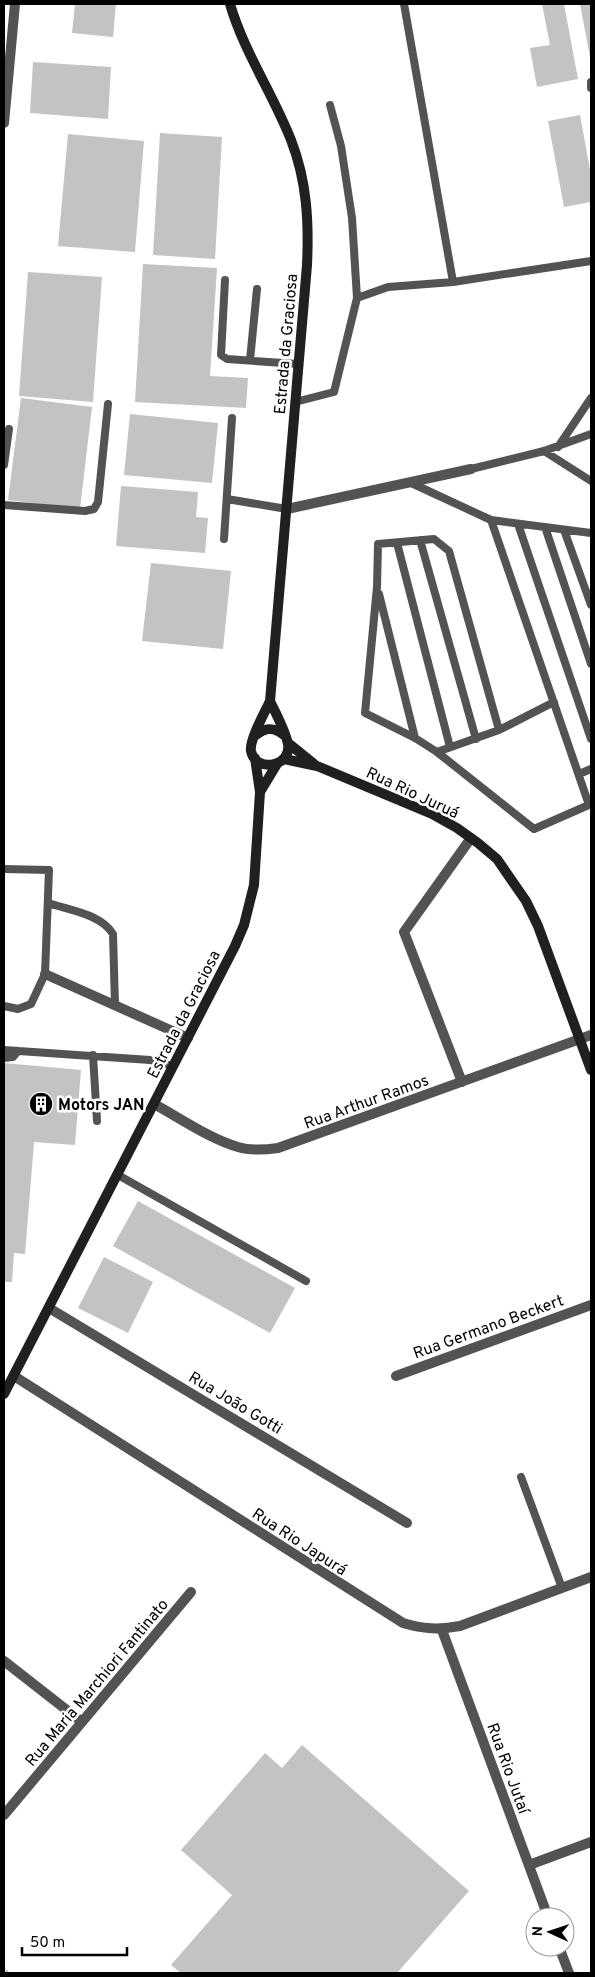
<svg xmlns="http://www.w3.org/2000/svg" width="595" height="1977" viewBox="0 0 595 1977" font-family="Overpass,sans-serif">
<rect width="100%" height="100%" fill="#fff"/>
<path fill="#c3c3c3" d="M75,4H116L113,37L72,33Z
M542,4H564L578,79L537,87L530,48L550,45Z
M580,4H591V57H590Z
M33,62L111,67L108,119L30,113Z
M580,115L591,175V202L564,207L548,121Z
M160,133L222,137L215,259L153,255Z
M68,134L144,141L135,252L58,246Z
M143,264L217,268L210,376L248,378L246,408L135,402Z
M28,272L102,277L93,402L19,396Z
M21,398L92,407L80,509L8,500Z
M130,414L218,423L212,483L124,475Z
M121,486L198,492L196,517L208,518L205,553L116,546Z
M151,563L231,571L223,649L142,641Z
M4,1063L81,1070L75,1145L34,1142L25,1254L14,1253L12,1282H4Z
M138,1201L295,1288L270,1333L113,1246Z
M104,1257L153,1282L128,1333L78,1308Z
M302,1745L469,1891L397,1973H181L171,1965L232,1895L181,1850L265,1753L282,1768Z"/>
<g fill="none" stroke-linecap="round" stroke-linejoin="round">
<path stroke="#757575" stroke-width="2.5" stroke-dasharray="1 2.5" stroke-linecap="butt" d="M4,1968L8,1973"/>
<path stroke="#535353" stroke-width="8" d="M404,4L453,282L591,261
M591,82V88
M330,105L341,146L352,218L357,298
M225,280L221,355L227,359L298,364
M250,360L257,289
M295,402L334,392L357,298L388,287L453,282
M558,447L591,398
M544,451L591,481
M4,465L9,429
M471,469L544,451L591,434
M409,482L491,520L589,805
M227,499L287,509
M4,505L85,511L94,509L98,502L108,404
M491,520L591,533
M518,524L591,739
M545,527L591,664
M564,530L591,605
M224,539L232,418
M420,540L476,739
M397,543L450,747
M379,594L415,738
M554,702L499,730L437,752L534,829L591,804
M437,752L415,738L365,713L377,587L378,544L434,539L449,551L499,730
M579,774L591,769
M4,869L49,870L45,974L31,1004L18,1009L4,1006
M48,903C69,910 101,914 113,934L115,1005
M4,1050L150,1060L173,1066
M93,1055L97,1121
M4,1058L13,1057L18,1051
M118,1175L306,1281
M521,1477L562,1588"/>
<path stroke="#535353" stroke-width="10" d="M4,123L15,4
M287,509L471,469
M45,974L188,1038
M462,1082L404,932L471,838
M154,1104C180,1118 210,1139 238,1147C251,1151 264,1150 278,1148L591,1035
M49,1308L407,1523
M14,1376L403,1623C423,1629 439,1630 460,1626L591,1577
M396,1376L591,1305
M442,1630L548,1917
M4,1661L82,1722
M4,1815L191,1592
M529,1865L591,1842
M559,1947L569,1973"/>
<path stroke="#202020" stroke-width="10" d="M230,4C244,52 273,94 291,140C307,181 309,222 307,265L270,701C265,712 249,740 251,751C256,774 292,766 288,744C285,730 276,714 270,701
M256,735C266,727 274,727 284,735
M288,743L314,764
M284,759L317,766L432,814L457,828L478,843L497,859L526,901L538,926L591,1070
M260,792L277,764
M4,1394L235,946L244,925L254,885L260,792L255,758"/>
</g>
<defs>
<g id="building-disc" transform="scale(1.25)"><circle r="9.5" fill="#000" stroke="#fff"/><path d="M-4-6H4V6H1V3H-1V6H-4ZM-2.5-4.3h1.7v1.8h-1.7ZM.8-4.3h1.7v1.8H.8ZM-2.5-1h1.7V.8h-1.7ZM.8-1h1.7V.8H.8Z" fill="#fff"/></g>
</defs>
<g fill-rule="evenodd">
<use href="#building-disc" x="41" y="1104"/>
</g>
<g text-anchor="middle" stroke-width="5" stroke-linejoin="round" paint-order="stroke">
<g font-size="16" fill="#000" stroke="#fff">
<text transform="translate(285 344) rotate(-85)" y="6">Estrada da Graciosa</text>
<text transform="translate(413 792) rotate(25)" y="6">Rua Rio Juruá</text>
<text transform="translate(183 1014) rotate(-63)" y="6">Estrada da Graciosa</text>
<text transform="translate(366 1101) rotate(-20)" y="6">Rua Arthur Ramos</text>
<text transform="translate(488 1326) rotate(-20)" y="6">Rua Germano Beckert</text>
<text transform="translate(236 1402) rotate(31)" y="6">Rua João Gotti</text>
<text transform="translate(300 1541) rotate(33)" y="6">Rua Rio Japurá</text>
<text transform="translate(96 1682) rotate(-50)" y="6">Rua Maria Marchiori Fantinato</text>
<text transform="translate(509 1768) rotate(70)" y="6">Rua Rio Jutaí</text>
</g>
<g font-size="16" font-weight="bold" fill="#000" stroke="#fff" text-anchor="start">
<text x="58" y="1110">Motors JAN</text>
</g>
</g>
<rect width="595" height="1977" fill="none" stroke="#000000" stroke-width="10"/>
<g transform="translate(550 1932) rotate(273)"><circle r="24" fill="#ffffff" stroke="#999999"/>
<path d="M0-4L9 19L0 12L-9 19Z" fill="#000000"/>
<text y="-8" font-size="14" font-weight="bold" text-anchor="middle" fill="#000000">N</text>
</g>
<path d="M22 1947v8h105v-8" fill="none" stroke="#000000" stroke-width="2.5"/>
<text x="30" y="1947" font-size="15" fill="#000000" stroke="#ffffff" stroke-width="4" paint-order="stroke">50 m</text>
</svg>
